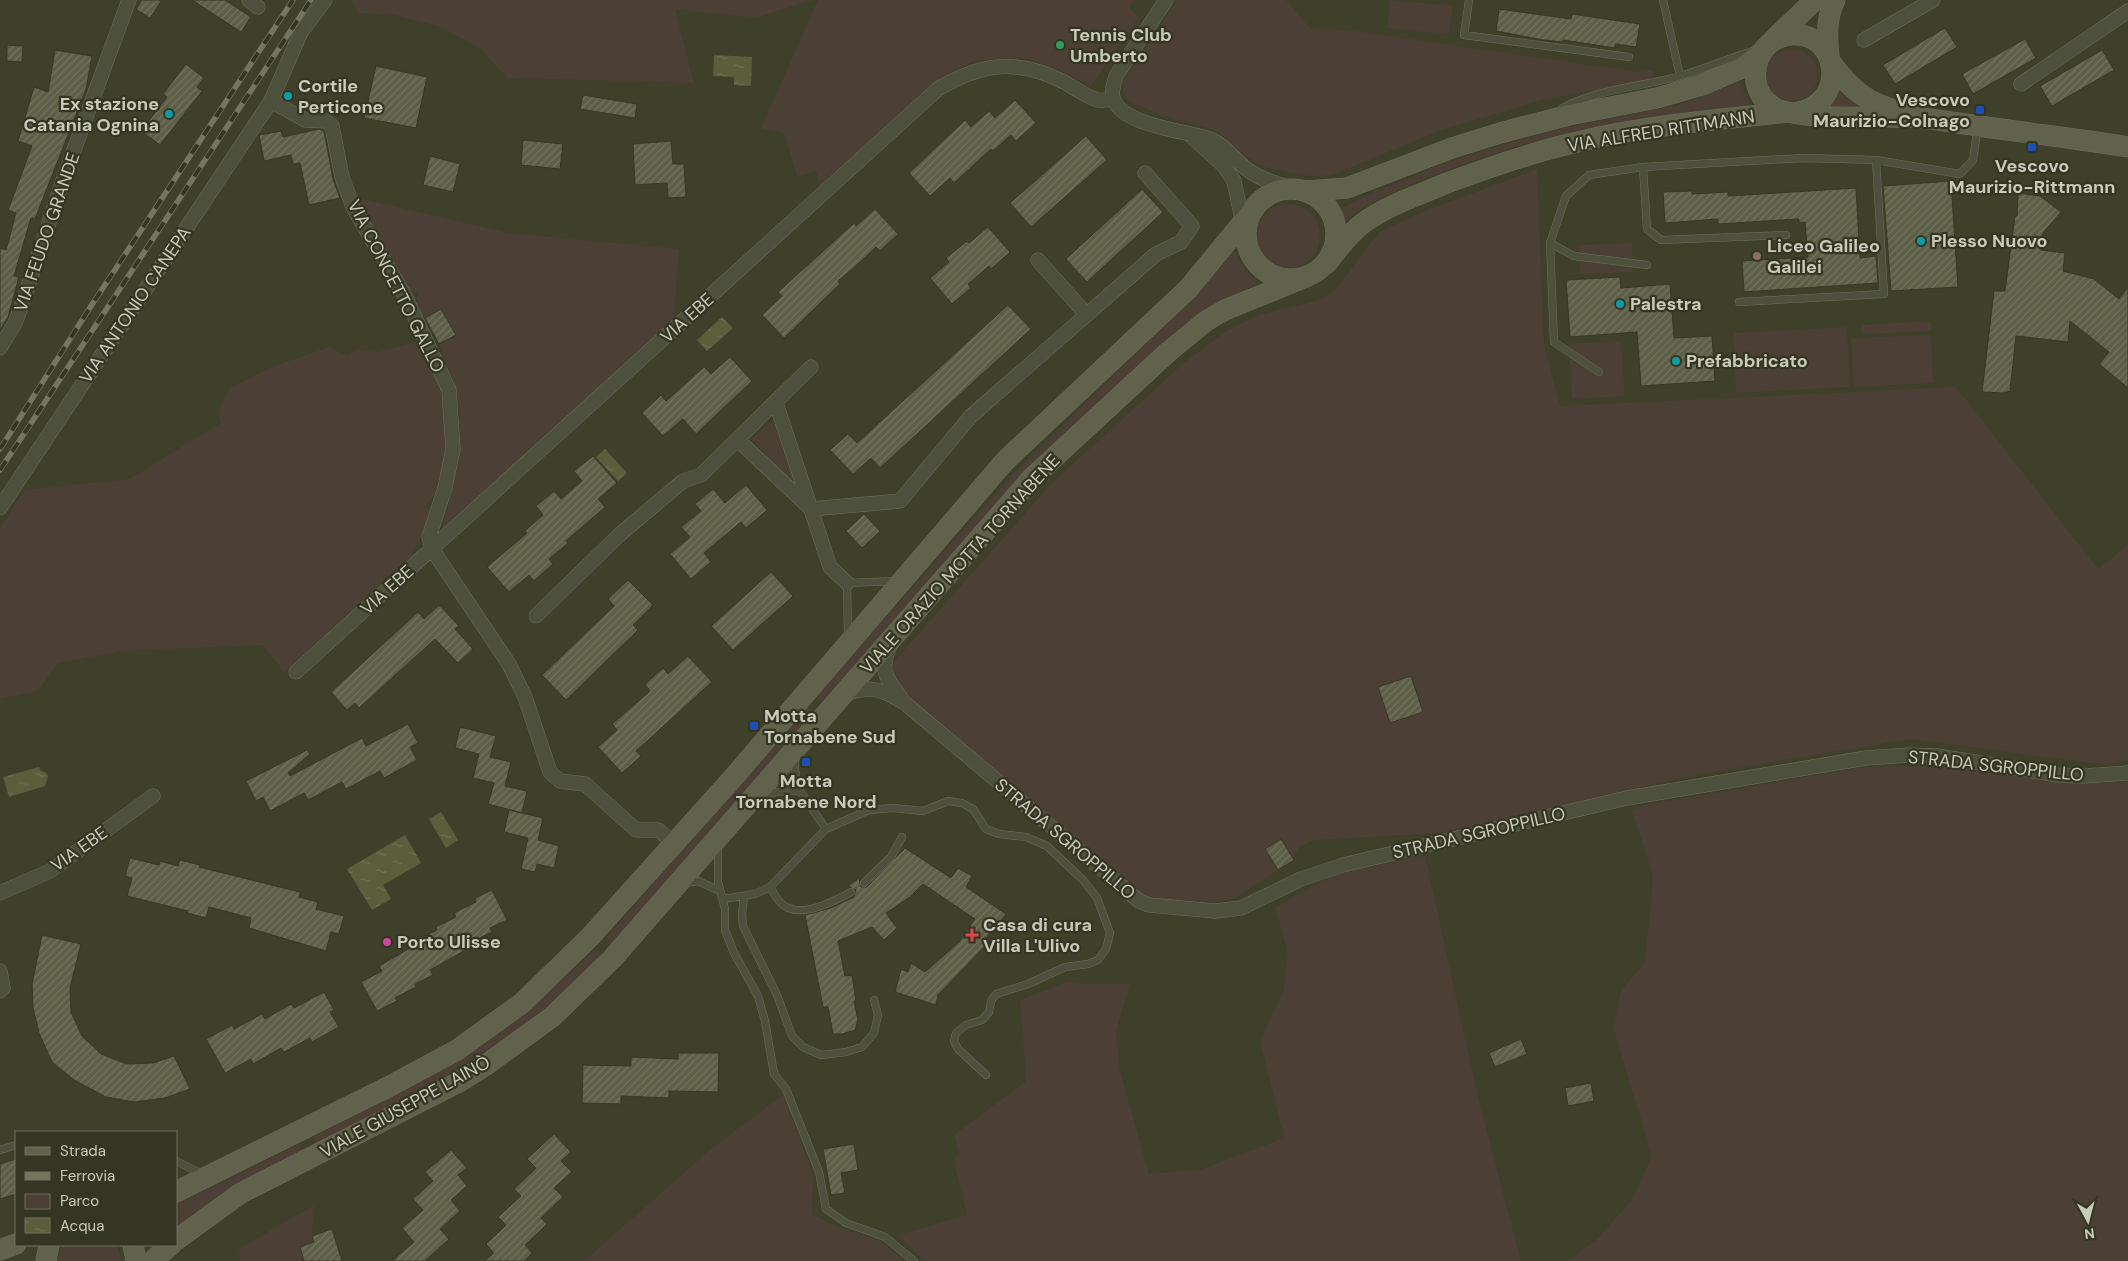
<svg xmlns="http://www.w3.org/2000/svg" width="2128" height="1261" viewBox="0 0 2128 1261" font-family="'DM Sans',sans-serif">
<defs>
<pattern id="water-ripples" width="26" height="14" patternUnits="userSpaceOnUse" patternTransform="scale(1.25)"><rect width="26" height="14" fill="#5b5e3a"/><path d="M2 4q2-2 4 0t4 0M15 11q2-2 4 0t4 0" fill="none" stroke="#717454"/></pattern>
<pattern id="building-hatch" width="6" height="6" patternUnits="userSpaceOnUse" patternTransform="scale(1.25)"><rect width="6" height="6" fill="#5c5e46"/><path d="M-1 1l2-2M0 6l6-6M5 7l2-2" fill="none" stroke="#72745f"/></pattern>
</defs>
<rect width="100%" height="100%" fill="#3e402a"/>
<path fill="#4b3f36" d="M351,0H812L756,18L675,9L694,83L507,78L480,48L439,26L393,15L358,13Z
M818,0H1134L1129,8L1139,17L1091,86L1054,67L1019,57L974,61L943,77L820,186L816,171L797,177L784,133L761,128Z
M1177,0H1286L1311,29L1348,30L1639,72L1653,70L1654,75L1648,80L1538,101L1442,130L1332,175L1321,176H1309L1264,167L1253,161L1217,132L1208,128L1171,118L1129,102L1123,94V82Z
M1390,0L1453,6L1449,35L1387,28Z
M1766 75a26 26 0 1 1 52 0a26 26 0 1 1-52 0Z
M1740,82L1750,105C1717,110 1684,112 1652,117C1574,129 1498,149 1425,179C1397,191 1369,201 1345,221H1343L1338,210L1363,197L1437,166L1494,147L1564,128L1678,105Z
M1841,91L1844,92L1866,110H1829Z
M1537,169L1544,343L1560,406L1956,387L2098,569L2128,545V759L2106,765L1911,739L1685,777L1484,824L1439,833L1314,840L1298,848L1294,860L1235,898L1217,902L1152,899L1141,896L909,699L899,687L891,665L1053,482L1186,361L1228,330L1259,315L1317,301L1335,290L1347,275L1379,232L1425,211Z
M358,198L509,233L679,249L674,318L441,530C454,490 464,445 458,402C456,382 447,363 439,344L456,335L441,309L425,318L417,305L418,293L408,289L366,218Z
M1256 236a32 32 0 1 1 64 0a32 32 0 1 1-64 0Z
M1632,243L1633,272L1580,274L1579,245Z
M1235,252L1247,273L1258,283L1202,312L823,703L815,697L1014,473L1198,293L1232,253Z
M1931,321V331L1862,334L1861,325Z
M1847,327L1850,387L1736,393L1733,333Z
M1931,335L1933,383L1854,387L1851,338Z
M420,341L439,378L446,408L447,435L439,489L425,506L433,516L410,557L284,672L263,645L124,651L58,663L38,691L0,699V528L24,490L129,479L221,423L218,412L230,388L269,368L329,347L347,356L358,349L378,352Z
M1621,341L1625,396L1572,399L1569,344Z
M772,422L775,425L795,486L752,439L769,423Z
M807,706L814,712L613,947L605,939Z
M1947,765L2056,783L2128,782V1261H1568L1596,1240L1632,1200L1652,1156L1613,1027L1621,991L1645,962L1653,876L1632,810L1643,805L1864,767Z
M1425,855L1478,1097L1521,1261H925L898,1235L967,1215L953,1159L960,1156L954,1135L1026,1081L1020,1000L1069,981L1087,984H1130L1116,1031L1120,1071L1149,1174L1202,1169L1284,1138L1260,1041L1284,990L1287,950L1275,907L1334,875Z
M596,949L603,954C586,971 569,989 551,1004C480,1063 398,1103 317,1145L313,1137C373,1106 437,1077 492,1037C529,1010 563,980 596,949Z
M784,1094L813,1176L812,1214L833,1225L880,1241L904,1261H584L712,1148Z
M299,1144L303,1151L237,1184L176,1227V1205Z
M314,1205L312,1236L314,1242L300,1247L304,1261H240L239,1249Z
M62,1245H117L122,1261H57Z"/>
<path fill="url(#water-ripples)" d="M714,55L752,57L751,86L734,85V77L713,76Z
M722,317L733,328L707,351L697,340Z
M605,449L627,473L618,481L596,457Z
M39,767L41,771L45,772L48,776L45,786L9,797L3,777Z
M441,812L458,840L446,848L429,819Z
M405,835L421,863L383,885L391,899L372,910L347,869Z"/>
<path fill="url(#building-hatch)" stroke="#363724" d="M142,0H162L150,18L136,9Z
M192,0H225L251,17L241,32Z
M1499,9L1571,19L1572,14L1640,24L1636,47L1615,44V48L1563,40V42L1543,40L1496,31Z
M1945,28L1957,47L1895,84L1883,65Z
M2025,39L2036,58L1973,94L1962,74Z
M7,45L23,46L22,62L7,61Z
M55,50L92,56L86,89L35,219L31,218L14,276L19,277L8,317L0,330V248L6,250L16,213L8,210L32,146L18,141L34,87L48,92Z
M2102,50L2114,70L2052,106L2040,86Z
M186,64L204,78L197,87L202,91L160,145L141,131L167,97L163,94Z
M376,66L427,77L416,128L364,118Z
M583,95L637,104L635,118L580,109Z
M1015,100L1036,123L1016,141L1011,135L993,151L991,149L954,183L950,178L930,196L909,173L965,120L971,127L989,111L995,118Z
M319,129L324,131L333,179L340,198L309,205L300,163L293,164L291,155L264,161L259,135L281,131L283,137Z
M1086,136L1107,160L1031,227L1010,203Z
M523,140L563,144L560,169L521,165Z
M671,141L673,164H684L686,197L668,198L667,183L635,185L633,144Z
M430,156L460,164L453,192L423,185Z
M1951,181L1958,287L1891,291L1883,186Z
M1856,188L1860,258L1876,256L1878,283L1744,292L1742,261L1808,257L1805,222L1799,223V219L1718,224V219L1665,223L1663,192L1692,191V194L1728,192V196Z
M1142,189L1163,212L1087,282L1066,259Z
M2018,193L2040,196L2061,212L2043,233L2041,250L2065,253L2063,271L2094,279L2119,299L2128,287V388L2099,364L2109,352L2070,321L2068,342L2016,336L2010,391L2004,393L1982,392L1994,291H2005L2015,216H2017Z
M875,209L898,234L880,251L876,247L858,264L838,281L840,284L784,338L762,315L782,296L778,292L854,223L856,226Z
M988,227L1010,252L991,269L989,266L968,284L971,288L952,304L930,278L949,262L946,258L967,241L969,243Z
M1620,277L1621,288L1670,284L1674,338L1712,336L1715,381L1641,386L1637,332L1570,337L1566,280Z
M1008,305L1031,329L880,468L871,458L853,474L830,450L848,434L857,443Z
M441,309L456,335L439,344L425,318Z
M730,357L752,381L696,434L683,419L663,436L642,413L661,395L666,401L704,367L711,374Z
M593,456L617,483L598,499L605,507L566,541L568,543L549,559L553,564L534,581L529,575L509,592L487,567L527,533L525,531L543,515L536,506L554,491L561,499L582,481L574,471Z
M746,485L767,510L746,528L741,522L704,553L711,562L691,579L670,554L690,537L681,527L701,511L695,504L713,489L725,503Z
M864,514L880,531L862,548L846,531Z
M771,572L793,596L733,650L711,626Z
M628,580L653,605L633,625L638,630L566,700L542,675L614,606L608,599Z
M439,605L459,626L455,629L473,649L458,663L435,639L359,708L355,703L347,710L331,692L418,612L424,619Z
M688,656L712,682L636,751L641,756L622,773L598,747L617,730L612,724L650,691L645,684L663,668L668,674Z
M1411,676L1423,712L1390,723L1378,687Z
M408,724L418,743L410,747L417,760L384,778L380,771L346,789L342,782L308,800L304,793L270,811L263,797L256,801L246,781L307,750L310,754L288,773L290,776L362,738L366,746Z
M460,727L496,736L490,757L511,762L505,786L527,791L522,813L488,804L494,783L473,778L479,754L455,748Z
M509,810L543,818L538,840L559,846L554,868L537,864L535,872L521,869L528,838L504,832Z
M1281,839L1294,860L1278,870L1265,849Z
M905,848L951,878L958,868L972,876L966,887L1006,914L985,939L988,943L938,995L936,1005L895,992L901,969L908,972L911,963L925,972L959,942L975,919L923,884L910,897L886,913L897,928L884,940L872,927L838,941L845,976L852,975L856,1001H854L858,1020L855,1030L842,1034H833L828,1007H823L805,915L831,908L854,897L856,890L848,886L859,878L861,887H867Z
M130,858L159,865L160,861L178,866L180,860L200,865L199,867L300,892L299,897L318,902L316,909L344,916L339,934L331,932L326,951L249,928L251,918L209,907L206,918L187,913L188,911L127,896L132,878L125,876Z
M492,890L507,920L490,928L492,932L469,943L471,947L430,970L433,975L415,984L416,987L395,998L397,1001L377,1011L361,982L382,971L379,966L417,944L415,941L437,930L436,927L456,917L454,913L476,902L475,898Z
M42,935L81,944L70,988L71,1012L82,1036L101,1054L127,1064L153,1063L174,1056L190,1089L165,1098L134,1102L106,1097L74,1080L52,1062L39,1033L33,1008L32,984Z
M324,992L334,1010L330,1012L339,1027L312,1042L310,1038L284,1052L281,1048L253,1064L251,1059L225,1073L206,1039L232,1025L234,1029L262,1014L265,1019L291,1004L294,1008Z
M1521,1039L1527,1054L1495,1067L1489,1053Z
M678,1053H719L718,1092L669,1091V1098L621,1096V1104L582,1103L583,1065L631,1066V1057L678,1059Z
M1591,1083L1594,1101L1568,1106L1565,1088Z
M554,1134L571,1152L561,1161L572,1172L554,1188L563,1197L541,1218L547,1224L525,1245L532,1253L524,1261H485L494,1253L486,1244L506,1225L498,1217L521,1196L514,1189L536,1168L527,1159Z
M854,1144L858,1170L841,1173L845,1193L831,1195L823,1149Z
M451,1150L467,1168L458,1175L467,1186L451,1200L460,1211L440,1229L449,1239L425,1261H392L414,1242L402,1228L423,1210L413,1199L433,1181L425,1172Z
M16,1159V1194L0,1199V1164Z
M332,1229L342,1261H304L300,1247L314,1242L312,1236Z"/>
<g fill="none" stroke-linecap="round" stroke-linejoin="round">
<g stroke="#6f705e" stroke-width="8">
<path id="lane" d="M1469,0L1464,35L1629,57
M1663,0L1680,76
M1561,109C1596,89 1640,87 1680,76C1705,69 1728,58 1753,51
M1786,235L1661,240L1647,229L1643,167L1804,158L1876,160L1960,174L1973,160L1978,126
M1550,243L1574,256L1647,265
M1739,302L1884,294L1876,160
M1599,372L1554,342L1550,243L1566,196L1589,175L1643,167
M848,638L847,583L896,581
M794,756L796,779L800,791L826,829
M763,794L784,791H800
M718,845V882L725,909V930L734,953L758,996L765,1021L774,1074L786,1089L819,1172L826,1209L846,1223L885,1237L914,1261
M685,883L698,881L720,891
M864,883L891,857L902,837
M770,887C775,895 779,904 788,908C806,916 835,901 851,892
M744,896L742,914L743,926L777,995L792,1036L803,1047L821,1055L846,1052L862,1047L874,1033L878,1015L874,1000
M723,899L755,894L770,887L826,829L869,810L893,808L923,811L948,801L962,803L973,809L986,829L999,834L1026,837L1047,846L1083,880L1097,898L1110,933L1106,949L1098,960L1088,964L1065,967L1028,984L996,994L991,1001L989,1012L982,1020L966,1025L956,1033L954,1041L958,1049L986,1075
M0,1150L16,1145
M176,1161L204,1175"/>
</g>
<g stroke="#6f705e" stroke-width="15">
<path id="street" d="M249,0L258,7
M1166,0L1116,76C1114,83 1111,91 1113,98C1121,126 1188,131 1210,139C1227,146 1236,163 1251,172C1264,181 1280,185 1294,189
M1864,40L1933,0
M2021,84L2128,11
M271,101L305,120L326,121L332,126L342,177L353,207L406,298L449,390L453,449L445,488L429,537L432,549L509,664L525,697L550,772L560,781L585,784L636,830H658L674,843
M1191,136L1224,166L1234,181L1246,239
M1038,260L1086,314
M0,348L15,323L23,302L63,180L129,0
M776,403L830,567L847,583
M738,440L811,509L900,501L971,416L1156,254L1181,242L1192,226L1145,173
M0,508L271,101L301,32L325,0
M536,616L618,536L683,481L701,475L811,367
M890,646C879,670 886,678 901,698
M296,672L938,89C981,63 1018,58 1064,82C1073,87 1089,98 1098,100C1102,101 1109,99 1113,99
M845,694C872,685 882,689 906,704L1139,901L1149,905L1215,911L1241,908L1301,879L1343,865L1627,798L1866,758L1910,755L1937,756L2058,775L2084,776L2128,773
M0,893L50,871L153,796
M0,971L3,988L0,991"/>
</g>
<g stroke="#6f705e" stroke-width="21">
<path id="secondary" d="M1773,40L1815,0
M1829,57C1827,37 1826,18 1835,0
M1832,64C1852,91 1868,103 1901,112
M1794,113C1849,106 1841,31 1791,35C1747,39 1742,104 1787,112C1832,121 1877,115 1922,118C1948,121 1975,126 2001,129C2043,135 2086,140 2128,147
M1246 234a45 45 0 1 1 90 0a45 45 0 1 1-90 0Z
M1305,191L1347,188L1452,148L1500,133L1569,115L1657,98L1702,85L1742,68L1761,53
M1326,264C1337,250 1348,235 1362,224C1387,205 1419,195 1447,183C1490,167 1533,152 1577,142C1646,125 1717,120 1788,112
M176,1192L390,1086L457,1050L522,1003L590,937L732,779L1005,461L1188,289L1254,209
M176,1240L241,1193L457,1083L486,1065L552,1017L612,959L1032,478L1167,353L1206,321L1225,310L1308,276
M133,1245L136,1261
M0,1250L16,1244
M46,1261L49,1245
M152,1261L171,1245"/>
</g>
<use href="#lane" stroke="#4e503e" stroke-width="7"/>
<use href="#street" stroke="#4e503e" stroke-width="14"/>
<use href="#secondary" stroke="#60624c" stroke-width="20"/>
<g stroke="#747660" stroke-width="5.5">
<path id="rail" d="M0,449L91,306L293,0
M0,470L311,0"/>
</g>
<use href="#rail" stroke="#343522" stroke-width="4" stroke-dasharray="11" stroke-linecap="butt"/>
</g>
<circle fill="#2e9e5b" stroke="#343522" stroke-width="2" cx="1060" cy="45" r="5"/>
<g fill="#0f9aa8" stroke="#343522" stroke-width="2">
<circle cx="288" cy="96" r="5"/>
<circle cx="169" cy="114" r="5"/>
<circle cx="1921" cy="241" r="5"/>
<circle cx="1620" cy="304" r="5"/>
<circle cx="1676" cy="361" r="5"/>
</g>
<g fill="#1a4fb4" stroke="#343522" stroke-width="2">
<rect x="1975" y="105" width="10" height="10" rx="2.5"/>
<rect x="2027" y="142" width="10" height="10" rx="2.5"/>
<rect x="749" y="721" width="10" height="10" rx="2.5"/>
<rect x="801" y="757" width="10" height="10" rx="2.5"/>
</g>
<circle fill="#8d6e63" stroke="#343522" stroke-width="2" cx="1757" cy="256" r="5"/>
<path fill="#e0444e" stroke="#343522" stroke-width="2" d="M969.5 927.5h5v5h5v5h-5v5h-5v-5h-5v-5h5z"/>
<circle fill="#d1479c" stroke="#343522" stroke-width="2" cx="387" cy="942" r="5"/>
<g text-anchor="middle" stroke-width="4.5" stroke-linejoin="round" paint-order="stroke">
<g font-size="18" font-weight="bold" fill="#c8caba" stroke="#343522" text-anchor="start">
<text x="1070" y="41">Tennis Club<tspan x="1070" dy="21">Umberto</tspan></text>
<text x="298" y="92">Cortile<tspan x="298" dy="21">Perticone</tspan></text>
<text x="1970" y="106" text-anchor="end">Vescovo<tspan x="1970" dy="21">Maurizio-Colnago</tspan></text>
<text x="159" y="110" text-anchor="end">Ex stazione<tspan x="159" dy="21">Catania Ognina</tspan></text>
<text x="2032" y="172" text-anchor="middle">Vescovo<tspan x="2032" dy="21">Maurizio-Rittmann</tspan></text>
<text x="1931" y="247">Plesso Nuovo</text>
<text x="1767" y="252">Liceo Galileo<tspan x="1767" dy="21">Galilei</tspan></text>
<text x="1630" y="310">Palestra</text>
<text x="1686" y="367">Prefabbricato</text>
<text x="764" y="722">Motta<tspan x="764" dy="21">Tornabene Sud</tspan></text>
<text x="806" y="787" text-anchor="middle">Motta<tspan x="806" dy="21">Tornabene Nord</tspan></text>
<text x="983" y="931">Casa di cura<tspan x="983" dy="21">Villa L'Ulivo</tspan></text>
<text x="397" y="948">Porto Ulisse</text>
</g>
<g font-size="18" fill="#c8caba" stroke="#343522">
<text transform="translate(1661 131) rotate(-9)" y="6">VIA ALFRED RITTMANN</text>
<text transform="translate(47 232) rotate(-71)" y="6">VIA FEUDO GRANDE</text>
<text transform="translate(396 286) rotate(63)" y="6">VIA CONCETTO GALLO</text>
<text transform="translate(135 305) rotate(-56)" y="6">VIA ANTONIO CANEPA</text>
<text transform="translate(687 318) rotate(-42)" y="6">VIA EBE</text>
<text transform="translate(960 564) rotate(-48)" y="6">VIALE ORAZIO MOTTA TORNABENE</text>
<text transform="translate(387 590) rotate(-42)" y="6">VIA EBE</text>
<text transform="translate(1996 766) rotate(6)" y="6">STRADA SGROPPILLO</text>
<text transform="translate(1479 833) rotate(-13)" y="6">STRADA SGROPPILLO</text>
<text transform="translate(1065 839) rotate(40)" y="6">STRADA SGROPPILLO</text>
<text transform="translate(79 849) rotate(-35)" y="6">VIA EBE</text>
<text transform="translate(405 1107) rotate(-29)" y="6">VIALE GIUSEPPE LAINÒ</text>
</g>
</g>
<rect x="15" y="1131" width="162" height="115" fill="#343522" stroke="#6f715f"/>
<rect x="25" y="1147" width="25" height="8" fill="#60624c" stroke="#6f715f"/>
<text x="60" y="1156" font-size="15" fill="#c8caba">Strada</text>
<rect x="25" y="1172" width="25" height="8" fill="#747660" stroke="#6f715f"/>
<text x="60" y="1181" font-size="15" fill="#c8caba">Ferrovia</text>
<rect x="25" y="1194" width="25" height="15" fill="#4b3f36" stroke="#6f715f"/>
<text x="60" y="1206" font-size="15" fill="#c8caba">Parco</text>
<rect x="25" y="1218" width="25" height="15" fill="url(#water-ripples)" stroke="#6f715f"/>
<text x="60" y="1231" font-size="15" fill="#c8caba">Acqua</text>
<g transform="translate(2088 1221) rotate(173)" stroke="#343522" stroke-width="4" paint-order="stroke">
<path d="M0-4L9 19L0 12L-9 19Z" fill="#c8caba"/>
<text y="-8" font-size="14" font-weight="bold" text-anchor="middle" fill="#c8caba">N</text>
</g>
</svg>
